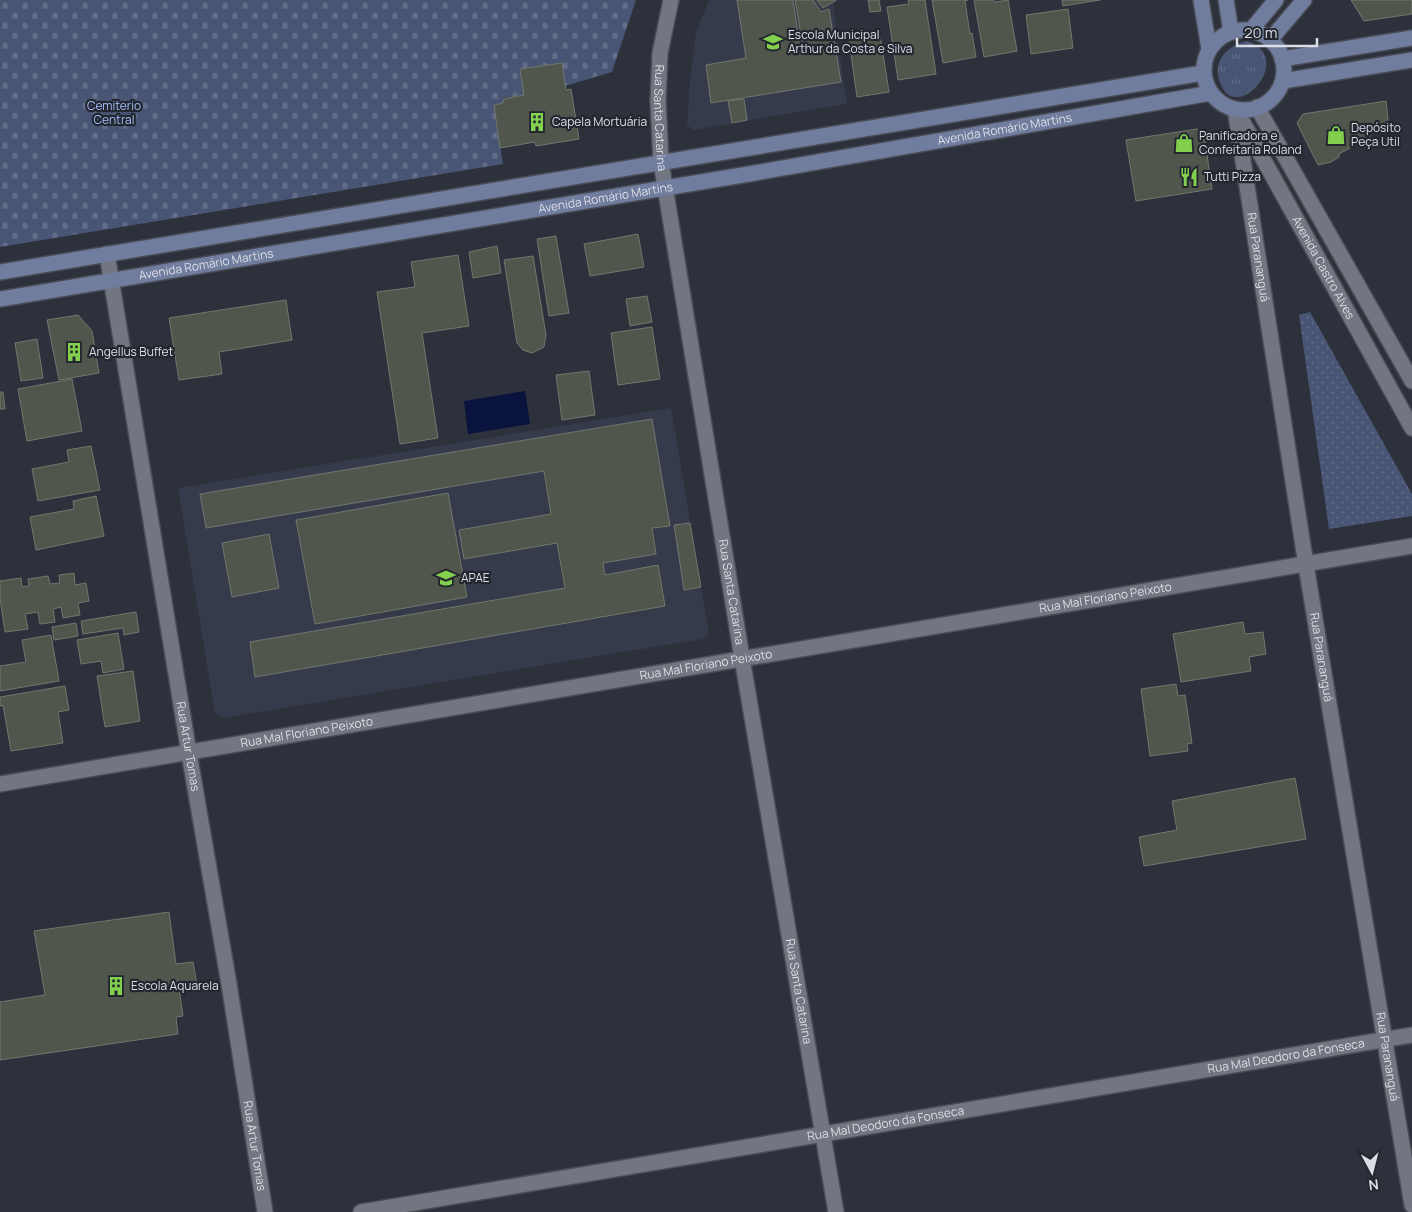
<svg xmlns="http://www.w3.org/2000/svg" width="1412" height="1212" viewBox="0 0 1412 1212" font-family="Manrope,sans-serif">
<defs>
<pattern id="grass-tufts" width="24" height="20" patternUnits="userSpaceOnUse" patternTransform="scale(1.25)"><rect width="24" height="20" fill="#495574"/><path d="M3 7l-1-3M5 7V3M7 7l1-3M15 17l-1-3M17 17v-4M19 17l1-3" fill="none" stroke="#636d88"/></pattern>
<pattern id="cemetery-stones" width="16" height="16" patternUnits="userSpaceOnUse" patternTransform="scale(1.25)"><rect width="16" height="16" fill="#495574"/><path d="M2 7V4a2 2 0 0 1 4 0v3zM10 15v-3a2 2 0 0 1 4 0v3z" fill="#636d88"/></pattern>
<pattern id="park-dots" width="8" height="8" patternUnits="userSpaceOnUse" patternTransform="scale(1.25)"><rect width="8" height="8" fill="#495574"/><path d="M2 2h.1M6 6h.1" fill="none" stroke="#636d88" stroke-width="1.8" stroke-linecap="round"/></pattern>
</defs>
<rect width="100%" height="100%" fill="#2d313b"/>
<path fill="#353b4a" d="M709,0H839L833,5L847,104L693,130L687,125L690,80L696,32Z
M671,408L709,634L703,639L223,718L215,714L178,488Z"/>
<path fill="url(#grass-tufts)" d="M1247,41C1296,57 1239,122 1222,87C1210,64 1225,46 1247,41Z"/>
<path fill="url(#cemetery-stones)" d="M0,0H636L612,72L565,86L562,63L520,69L524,95L504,98L503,103L494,105L503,164L0,247Z"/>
<path fill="url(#park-dots)" d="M1310,312L1412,494V516L1329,529L1299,315Z"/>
<path fill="#09133e" d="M525,391L530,424L468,434L464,401Z"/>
<path fill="#50564c" stroke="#71786e" d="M737,0H793L800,48L803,47L795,0H813L821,12L829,9L841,82L711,103L706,65L746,58Z
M817,0H836L823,8Z
M868,0H879L881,11L870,12Z
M908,0H925L936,74L898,80L887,7L909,4Z
M932,0H968L965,1L970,34L972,33L976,57L943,63Z
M974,0H994L995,2L1008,0L1017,51L984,57Z
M1062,0H1100L1063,6Z
M1351,0H1412V14L1364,21Z
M1068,9L1073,48L1031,54L1026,15Z
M880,35L889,92L857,97L849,40Z
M562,63L566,90L571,89L579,139L536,146L535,142L500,148L494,105L503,103L504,99L524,95L520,69Z
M744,99L747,120L732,123L728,101Z
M1386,101L1389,128L1369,132L1370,137L1339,154V157L1331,162L1318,165L1297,123L1303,114Z
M1197,129L1204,134L1212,189L1136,201L1126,140Z
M638,234L644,267L590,276L584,244Z
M556,236L569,313L549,316L537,239Z
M497,246L501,273L473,278L469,252Z
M458,255L469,326L422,333L438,438L400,444L377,292L415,287L411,262Z
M533,256L546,335L544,347L532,353L523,350L517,343L504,260Z
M647,296L652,322L630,326L626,299Z
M286,300L292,340L219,352L222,374L179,380L169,318Z
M78,315L92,331L99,373L59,380L47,320Z
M652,327L660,379L618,385L611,333Z
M37,339L43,378L21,381L15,343Z
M589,371L595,415L562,420L556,375Z
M72,379L82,431L27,441L18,389Z
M0,392H3L5,409H0Z
M652,419L670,526L652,528L656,554L603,563L605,575L658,565L665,606L255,677L250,642L565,588L557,543L464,559L459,530L551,514L544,471L206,528L200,494Z
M91,446L100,490L38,501L32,469L69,462L67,450Z
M448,493L467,597L315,624L296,520Z
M96,496L104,536L36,550L30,517L74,509L73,501Z
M690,523L701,587L684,590L674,525Z
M269,534L279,588L232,597L222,543Z
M74,573L75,585L86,583L89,601L78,603L80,615L63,618L61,607L53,609L55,622L40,624L38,612L25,614L28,629L5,632L0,598V581L21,578L22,587L29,586L28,579L48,576L50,584L60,583L59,575Z
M136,612L139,632L124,635L123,628L83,634L81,621Z
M1243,622L1245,634L1263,632L1266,654L1249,657L1251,671L1181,682L1173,634Z
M76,623L78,636L54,640L52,627Z
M118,633L124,669L103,673L101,661L81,664L77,640Z
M51,635L59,681L0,691V666L26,662L22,640Z
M133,671L140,721L105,727L97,676Z
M1176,684L1178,696L1185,695L1192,743L1187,744L1188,751L1150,756L1141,689Z
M65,686L69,710L58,712L63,743L11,751L3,705L0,706V697Z
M1295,778L1306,839L1144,866L1139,837L1177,830L1172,801Z
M169,912L176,964L193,962L197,985L179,988L183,1016L176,1017L178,1034L0,1060V1002L45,995L34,931Z"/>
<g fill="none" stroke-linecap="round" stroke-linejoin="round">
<g stroke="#494c54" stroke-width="18">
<g id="street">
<path id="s1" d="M671,0L660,53L658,101L661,162L742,658L836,1212"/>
<path d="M1257,107L1412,381"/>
<path id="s2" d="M1235,109L1306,565L1412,1205"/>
<path id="s3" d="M1241,119L1412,428"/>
<path id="s4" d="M107,254L189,753L229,984L265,1212"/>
<path id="s5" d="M0,784L1412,546"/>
<path id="s6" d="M361,1212L1412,1035"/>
</g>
</g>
<g stroke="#494c54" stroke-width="18">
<g id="secondary">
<path d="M1201,0L1209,49"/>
<path d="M1226,0L1231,32"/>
<circle cx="1244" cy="70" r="40"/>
<path d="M1251,30L1276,0"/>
<path d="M1270,40L1304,0"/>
<path d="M1282,59L1412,38"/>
<path d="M1283,81L1412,60"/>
<path d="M0,272L1203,73"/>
<path id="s7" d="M0,299L749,174L1211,93"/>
</g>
</g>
<use href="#street" stroke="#717681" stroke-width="15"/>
<use href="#secondary" stroke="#707d9f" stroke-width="15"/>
</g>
<defs>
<g id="school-bare" transform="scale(1.5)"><path d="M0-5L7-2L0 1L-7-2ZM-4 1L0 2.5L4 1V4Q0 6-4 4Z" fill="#83d04e" stroke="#232730" stroke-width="2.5" paint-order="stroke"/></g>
<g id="building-bare" transform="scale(1.5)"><path d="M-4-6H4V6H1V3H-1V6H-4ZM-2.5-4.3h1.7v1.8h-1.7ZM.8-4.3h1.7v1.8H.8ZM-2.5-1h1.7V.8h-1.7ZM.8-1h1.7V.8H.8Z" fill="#83d04e" stroke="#232730" stroke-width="2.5" paint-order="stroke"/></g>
<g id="shop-bare" transform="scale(1.5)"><path d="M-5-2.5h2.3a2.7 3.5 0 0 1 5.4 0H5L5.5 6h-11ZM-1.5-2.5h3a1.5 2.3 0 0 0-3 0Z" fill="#83d04e" stroke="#232730" stroke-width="2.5" paint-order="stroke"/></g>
<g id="restaurant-bare" transform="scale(1.5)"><path d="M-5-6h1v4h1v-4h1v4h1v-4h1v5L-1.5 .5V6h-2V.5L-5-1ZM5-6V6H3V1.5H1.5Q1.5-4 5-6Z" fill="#83d04e" stroke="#232730" stroke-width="2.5" paint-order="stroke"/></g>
</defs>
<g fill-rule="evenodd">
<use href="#school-bare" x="773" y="42"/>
<use href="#building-bare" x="537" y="122"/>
<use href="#shop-bare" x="1336" y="135"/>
<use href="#shop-bare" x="1184" y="143"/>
<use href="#restaurant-bare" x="1189" y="177"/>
<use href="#building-bare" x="74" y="352"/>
<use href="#school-bare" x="446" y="578"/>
<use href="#building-bare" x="116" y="986"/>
</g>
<g text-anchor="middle" stroke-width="4.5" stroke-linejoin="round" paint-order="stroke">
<g font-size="12" fill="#dcdee5" stroke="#232730" text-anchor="start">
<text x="788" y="39">Escola Municipal<tspan x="788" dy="14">Arthur da Costa e Silva</tspan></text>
<text x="552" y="126">Capela Mortuária</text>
<text x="1351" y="132">Depósito<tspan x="1351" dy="14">Peça Util</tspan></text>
<text x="1199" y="140">Panificadora e<tspan x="1199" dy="14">Confeitaria Roland</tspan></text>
<text x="1204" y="181">Tutti Pizza</text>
<text x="89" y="356">Angellus Buffet</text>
<text x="461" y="582">APAE</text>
<text x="131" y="990">Escola Aquarela</text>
</g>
<g font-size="12" fill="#a5bdfa" stroke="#232730">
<text x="114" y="110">Cemiterio<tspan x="114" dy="14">Central</tspan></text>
</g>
<g font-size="12" fill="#dcdee5" stroke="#232730">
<text dy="4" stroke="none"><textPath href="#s1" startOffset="119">Rua Santa Catarina</textPath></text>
<text dy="4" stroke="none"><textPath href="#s7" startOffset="1019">Avenida Romário Martins</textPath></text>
<text dy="4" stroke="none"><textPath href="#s7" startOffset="614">Avenida Romário Martins</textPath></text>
<text dy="4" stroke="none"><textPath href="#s2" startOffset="150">Rua Parananguá</textPath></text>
<text dy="4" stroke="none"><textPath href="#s7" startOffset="209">Avenida Romário Martins</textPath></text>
<text dy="4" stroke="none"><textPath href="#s3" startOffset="170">Avenida Castro Alves</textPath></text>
<text dy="4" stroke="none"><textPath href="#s1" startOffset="599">Rua Santa Catarina</textPath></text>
<text dy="4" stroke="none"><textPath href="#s5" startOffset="1121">Rua Mal Floriano Peixoto</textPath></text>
<text dy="4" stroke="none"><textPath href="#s2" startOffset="555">Rua Parananguá</textPath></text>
<text dy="4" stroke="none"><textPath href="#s5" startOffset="716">Rua Mal Floriano Peixoto</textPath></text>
<text dy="4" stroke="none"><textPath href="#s5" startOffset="311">Rua Mal Floriano Peixoto</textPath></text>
<text dy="4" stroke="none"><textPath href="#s4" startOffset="499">Rua Artur Tomas</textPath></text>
<text dy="4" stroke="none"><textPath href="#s1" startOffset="1004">Rua Santa Catarina</textPath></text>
<text dy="4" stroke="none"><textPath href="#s6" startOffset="938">Rua Mal Deodoro da Fonseca</textPath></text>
<text dy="4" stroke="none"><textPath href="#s2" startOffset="960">Rua Parananguá</textPath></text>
<text dy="4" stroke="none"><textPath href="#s6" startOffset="532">Rua Mal Deodoro da Fonseca</textPath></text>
<text dy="4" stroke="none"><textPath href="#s4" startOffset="904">Rua Artur Tomas</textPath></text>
</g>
</g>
<g transform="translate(1372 1172) rotate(173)" stroke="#232730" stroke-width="4" paint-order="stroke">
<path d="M0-4L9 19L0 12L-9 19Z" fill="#dcdee5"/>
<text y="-8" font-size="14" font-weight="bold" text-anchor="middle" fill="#dcdee5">N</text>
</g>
<path d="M1237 38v8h80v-8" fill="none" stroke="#dcdee5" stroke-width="2.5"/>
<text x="1244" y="38" font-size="15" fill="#dcdee5" stroke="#232730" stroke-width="4" paint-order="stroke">20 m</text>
</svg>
